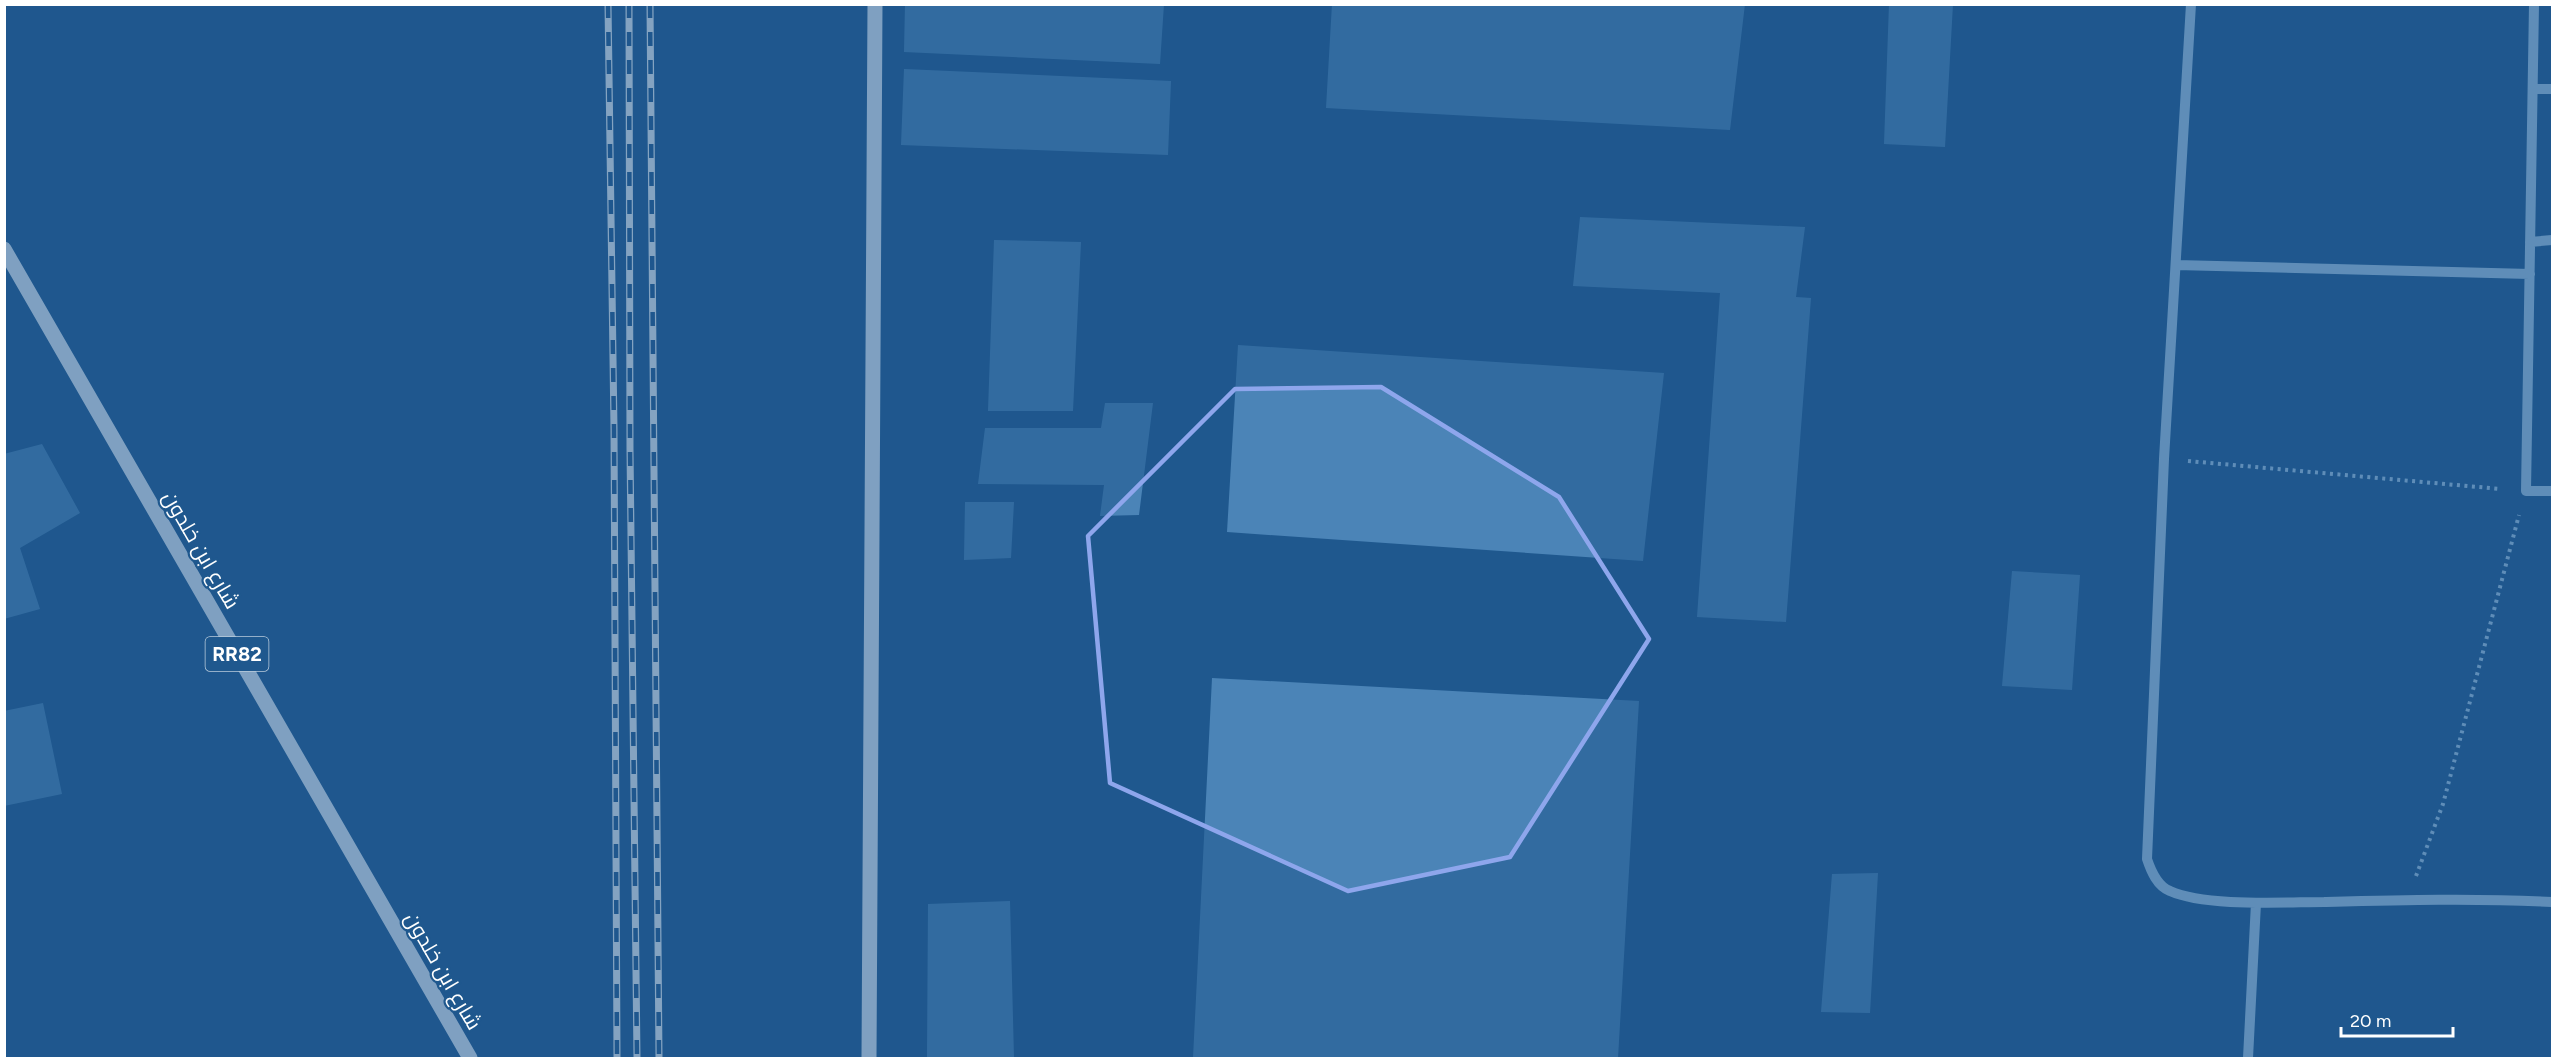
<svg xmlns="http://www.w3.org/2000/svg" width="2557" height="1063" viewBox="0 0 2557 1063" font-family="Figtree,Cairo,sans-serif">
<rect width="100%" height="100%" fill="#1f588e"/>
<path fill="#4b84b7" d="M905,4H1164L1160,64L904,52Z
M1332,4H1745L1730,130L1326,108Z
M1889,4H1953L1945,147L1884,144Z
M904,69L1171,81L1168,155L901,145Z
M1580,217L1805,227L1796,297L1811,298L1786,622L1697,617L1720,293L1573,286Z
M994,240L1081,242L1073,411H988Z
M1238,345L1664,373L1643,561L1227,532Z
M1105,403H1153L1139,515L1100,516L1104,485L978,484L985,428H1101Z
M42,444L80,513L20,548L40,609L4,619V454Z
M965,502H1014L1011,558L964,560Z
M2012,571L2080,575L2072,690L2002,686Z
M1212,678L1639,701L1618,1058H1193Z
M43,703L62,794L4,806V711Z
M1878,873L1870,1013L1821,1012L1832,874Z
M1010,901L1014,1058H927L928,904Z"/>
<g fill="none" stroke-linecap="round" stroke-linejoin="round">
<path stroke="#adcfec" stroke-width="4" stroke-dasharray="3 4.5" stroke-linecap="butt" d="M2188,461L2501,489
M2416,876L2443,804L2519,515"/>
<path stroke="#adcfec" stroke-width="10" d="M2191,4L2164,459L2147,859C2151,871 2157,886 2170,891C2205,907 2285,902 2324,902C2401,900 2476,898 2552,902
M2534,4L2526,491H2552
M2533,89H2552
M2530,242L2552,240
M2176,265L2530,274
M2248,1058L2256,903"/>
<path stroke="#f3f8ff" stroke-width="15" d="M4,249L470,1058
M869,1058L875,4"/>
<g stroke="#fff" stroke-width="7">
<path id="rail" d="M608,4L614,429L617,1058
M629,4L630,449L637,1058
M650,4L659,1058"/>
</g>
<use href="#rail" stroke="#1f588e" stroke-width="4.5" stroke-dasharray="14" stroke-linecap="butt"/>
</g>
<path d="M0 0H2557V1063H0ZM1381,387L1559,497L1649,639L1510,857L1348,891L1110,783L1088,536L1235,389Z" fill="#1f588e" fill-opacity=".55" fill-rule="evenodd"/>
<path fill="none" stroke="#8ea6ec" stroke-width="4.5" stroke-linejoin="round" d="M1381,387L1559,497L1649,639L1510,857L1348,891L1110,783L1088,536L1235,389Z"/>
<g text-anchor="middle" stroke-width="4.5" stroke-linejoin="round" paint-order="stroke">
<rect fill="#1f588e" stroke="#bccddd" stroke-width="1.5" x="205.5" y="637" width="63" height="34" rx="4.5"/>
<g font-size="20" font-weight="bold" fill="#fff">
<text x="237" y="661">RR82</text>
</g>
<g font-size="21" fill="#fff" stroke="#1f588e">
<text transform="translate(201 550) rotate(60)" y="7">شارع ابن خلدون</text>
<text transform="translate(443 971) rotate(60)" y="7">شارع ابن خلدون</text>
</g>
</g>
<rect width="2557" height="1063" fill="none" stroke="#ffffff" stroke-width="12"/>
<path d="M2341 1027v9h112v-9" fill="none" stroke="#ffffff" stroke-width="3"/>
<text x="2350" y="1027" font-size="18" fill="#ffffff" stroke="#1f588e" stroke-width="4.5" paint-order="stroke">20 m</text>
</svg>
